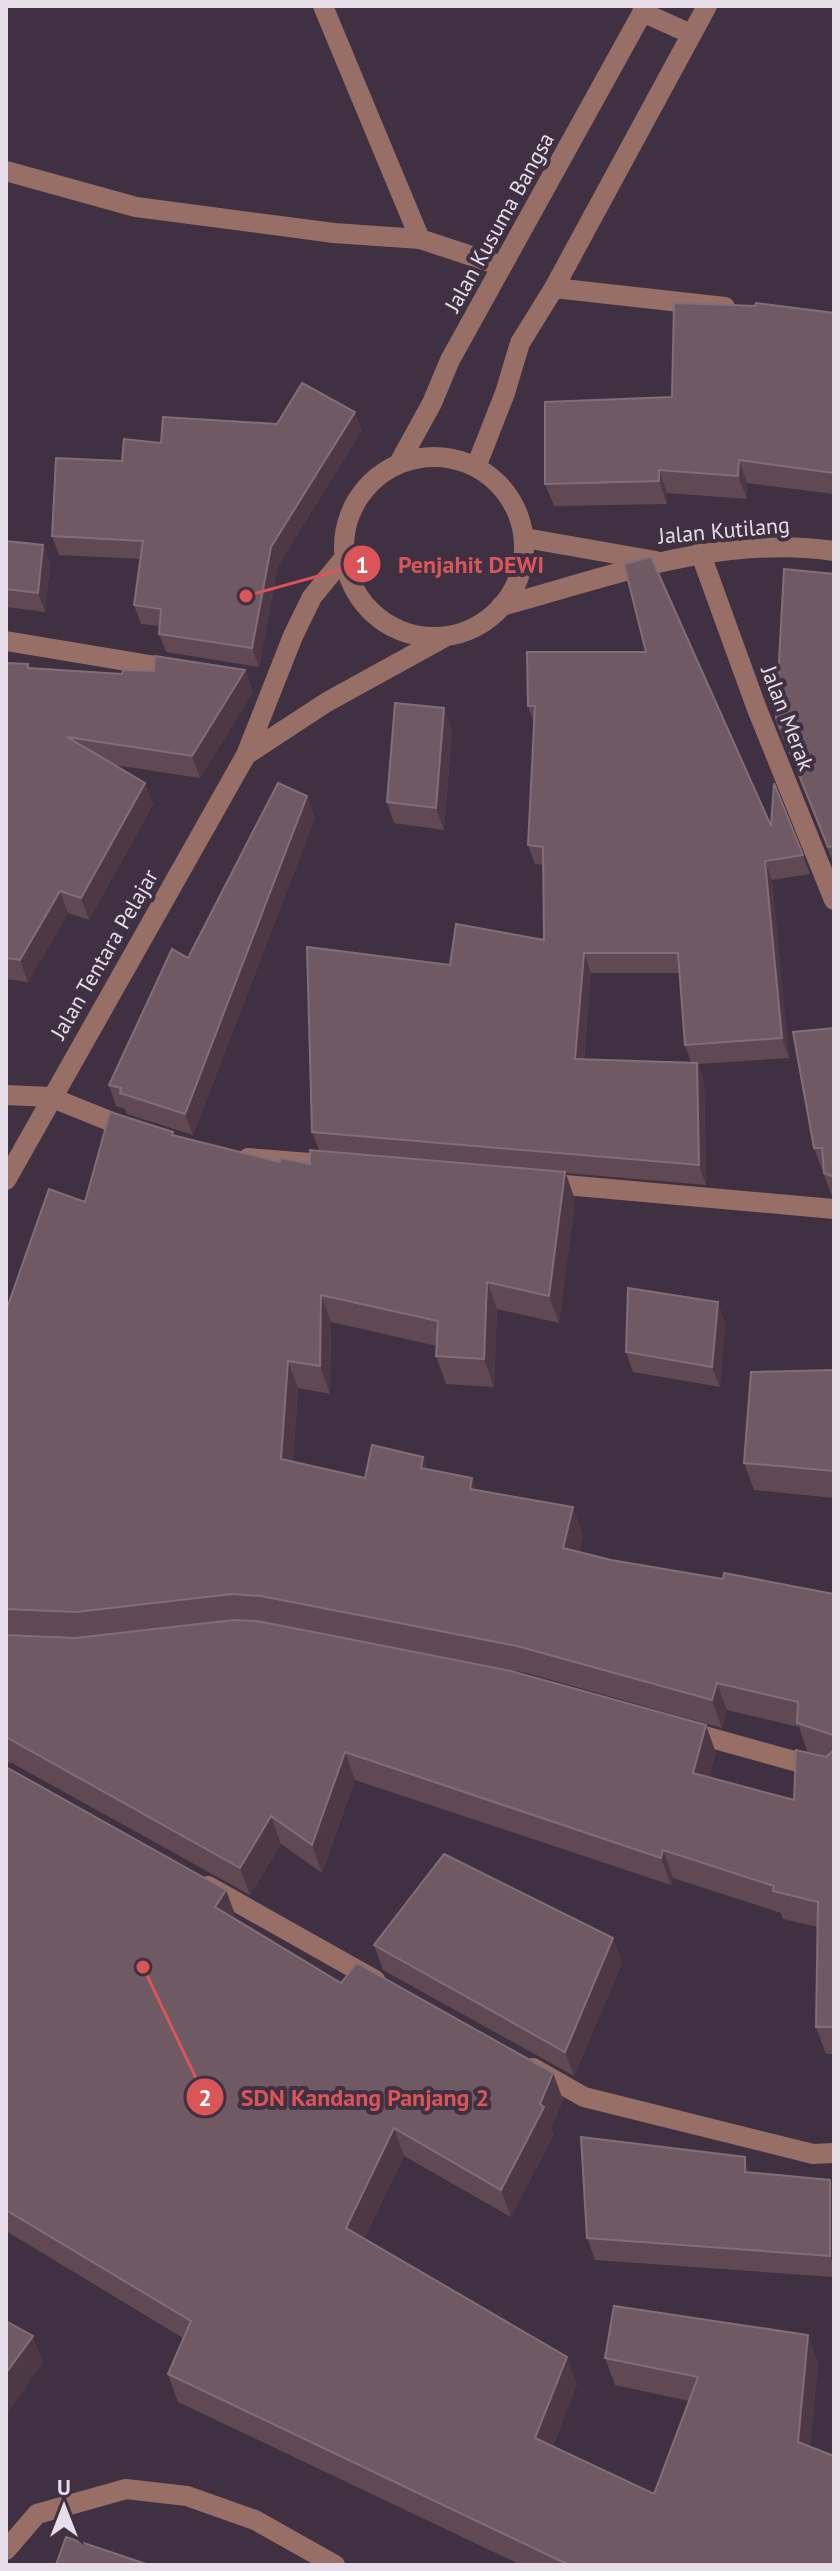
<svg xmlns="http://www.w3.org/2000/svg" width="840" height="2571" viewBox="0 0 840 2571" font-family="'PT Sans',sans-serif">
<rect width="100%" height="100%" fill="#3f3042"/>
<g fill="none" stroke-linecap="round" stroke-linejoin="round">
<path stroke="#986f67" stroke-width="20" d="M323,6L420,239L502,266
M642,12L691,34
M6,171L136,207L334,233L420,239
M554,288L725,307
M344 547a90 90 0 1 1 180 0a90 90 0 1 1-180 0Z
M399,463L432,403L450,360L646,6
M476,467L505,393L520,343L554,288L707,6
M525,538L656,561
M700,552L757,709L834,900
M501,606C609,577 721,534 834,551
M6,641L180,670
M246,755L327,702L445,637
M6,1095L50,1097L132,1130
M248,1158L335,1165
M6,1180L246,755L293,636L312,597L344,558
M543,1183L834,1209
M686,1731L834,1772
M208,1886L375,1980
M533,2068L584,2097L813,2154L834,2153
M6,2550L37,2514L126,2489L187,2496L255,2520L335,2565"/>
</g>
<path fill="#614953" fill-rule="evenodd" d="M834,313V494L747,483V499L667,493V504L554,506L545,484L672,397Z
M362,430L278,566L259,667L166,652L159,634L160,626L141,624L134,605L141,559L59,555L52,536L122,461L161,443Z
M6,541L43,545L50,563L45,612L6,607Z
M834,574V865L776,718Z
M527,652L771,826L803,855L810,874L772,880L789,1058L698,1064L704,1082L706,1185L566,1173L575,1200L559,1323L497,1309L494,1387L446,1384L436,1356L437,1346L331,1322L330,1394L298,1388L293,1462L365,1478L427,1469L472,1478L476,1490L583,1535L579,1552L611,1560L723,1579L834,1594V2054H826L816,2027L818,1927L783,1919L781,1913L673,1878L671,1885L355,1780L322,1873L281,1844L250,1895L12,1763H6V1311L85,1202L175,1135L280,1162L310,1164L319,1150L312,1132L450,965L544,940V865L535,864L528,845L534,723L528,706ZM591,973H679L685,1045L691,1062L584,1059ZM266,1623L527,1673L722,1728L727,1710L799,1727L807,1751L824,1756L794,1800L709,1777L716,1753Z
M6,663L30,669L122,674L245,670L253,692L200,778L115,765L145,783L153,805L89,920L68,913L28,982L6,979Z
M452,729L444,830L394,823L387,802Z
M307,796L315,818L193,1135L127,1114L125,1109L116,1106L109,1085L188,958Z
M834,1028V1196H832L814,1148Z
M725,1322L720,1387L633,1372L626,1352Z
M834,1370V1498L754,1490L744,1463Z
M6,1767L236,1917L235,1919L341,1983L553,2073L563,2100L551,2128L554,2134L511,2217L404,2156L364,2239L577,2384L553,2446L654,2494L689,2401L615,2385L605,2358L818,2362L810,2447L834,2565H521L178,2402L168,2374L183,2338L6,2231Z
M613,1938L622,1963L574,2076L383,1970L374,1945Z
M750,2173L830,2180L834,2192V2277L595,2260L587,2238Z"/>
<path fill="#4d3846" d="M355,412L362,430L278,566L259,667L252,648L271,547Z
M739,460L747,483V499L738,476Z
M659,470L667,493V504L659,481Z
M43,545L50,563L45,612L38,593Z
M245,670L253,692L200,778L192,756Z
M444,708L452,729L444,830L436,808Z
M145,783L153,805L89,920L81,898Z
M307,796L315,818L193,1135L185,1114Z
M765,861L772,880L789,1058L782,1038Z
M60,891L68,913L28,982L20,960Z
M584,953L591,973L582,1078L575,1059Z
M697,1063L704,1082L706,1185L699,1165Z
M565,1172L575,1200L559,1323L549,1296Z
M487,1282L497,1309L494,1387L484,1359Z
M321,1295L331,1322L330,1394L320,1366Z
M718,1302L725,1322L720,1387L712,1367Z
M288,1361L298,1388L291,1487L281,1459Z
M423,1457L433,1485L421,1468Z
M472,1478L482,1506L470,1489Z
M573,1507L583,1535L573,1576L563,1548Z
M717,1683L727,1710L722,1728L712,1700Z
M706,1725L716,1753L703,1800L693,1773Z
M345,1752L355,1780L322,1873L312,1845Z
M271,1816L281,1844L250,1895L240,1868Z
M663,1850L673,1878L671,1885L661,1858Z
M226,1890L236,1917L225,1934L215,1907Z
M613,1938L622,1963L574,2076L565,2052Z
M553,2073L563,2100L551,2128L554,2134L511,2217L501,2190Z
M394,2128L404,2156L356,2256L346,2228Z
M745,2157L752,2179L745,2172Z
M830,2180L834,2192V2268L830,2256Z
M808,2335L818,2362L808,2470L798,2442Z
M33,2336L43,2363L6,2415V2373Z
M567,2357L577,2384L545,2466L535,2438Z"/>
<path fill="#6f5963" stroke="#826e78" stroke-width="2" d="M674,303L755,306L756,303L834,313V473L739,460L738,476L659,470V481L545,484V402L672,397Z
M302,383L355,412L271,547L252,648L159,634L161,609L134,605L143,541L52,536L56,458L122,461L124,439L161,443L163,417L277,424Z
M6,541L43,545L38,593L6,589Z
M651,557L771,826L774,783L803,855L765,861L782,1038L685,1045L678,953H584L575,1059L697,1063L699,1165L312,1132L307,947L450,965L456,924L544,940L543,847L528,845L535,706H528L527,652H646L624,564Z
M784,569L834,574V846L828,847L776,718Z
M155,656L245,670L192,756L67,737L145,783L81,898L60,891L20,960L6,958V663L28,664V668L122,674L123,670L154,671Z
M395,703L444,708L436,808L387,802Z
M278,783L307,796L185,1114L120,1093L121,1088L109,1085L172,949L188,958Z
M834,1028V1177L824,1173L822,1148H814L793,1032Z
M110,1112L173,1132L172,1135L280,1162L281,1158L310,1164V1150L565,1172L549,1296L487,1282L484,1359L436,1356L438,1321L321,1295L320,1366L288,1361L281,1459L365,1478L372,1445L423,1457L421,1468L472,1478L470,1489L573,1507L563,1548L611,1560L723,1579L724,1573L834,1594V1739L833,1735L797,1723L798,1702L717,1683L712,1700L517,1646L261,1596L232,1594L76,1612L6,1609V1311L49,1189L85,1202Z
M628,1288L718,1302L712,1367L626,1352Z
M834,1370V1471L744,1463L751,1372Z
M234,1620L257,1621L511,1671L706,1725L693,1773L794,1800L796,1750L826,1757L834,1750V2027H816L818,1902L773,1891L774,1886L663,1850L661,1858L345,1752L312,1845L271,1816L240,1868L6,1737V1635L75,1638Z
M6,1767L226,1890L215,1907L341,1983L357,1963L553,2073L540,2104L544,2107L501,2190L394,2128L346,2228L567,2357L535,2438L654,2494L698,2377L605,2358L614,2306L808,2335L798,2442L834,2456V2565H569L168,2374L191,2321L6,2210Z
M444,1854L613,1938L565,2052L374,1945Z
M581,2137L745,2157V2172L830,2180V2256L587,2238Z
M6,2321L33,2336L6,2373Z
M66,2537L149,2565H56Z"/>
<g text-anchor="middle" stroke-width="8" stroke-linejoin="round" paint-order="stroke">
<g font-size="22" fill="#e6dde8" stroke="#3f3042">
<text transform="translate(499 222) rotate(-61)" y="8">Jalan Kusuma Bangsa</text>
<text transform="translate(724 530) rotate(-5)" y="8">Jalan Kutilang</text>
<text transform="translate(788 718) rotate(69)" y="8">Jalan Merak</text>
<text transform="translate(104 954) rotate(-60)" y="8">Jalan Tentara Pelajar</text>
</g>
</g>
<path fill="none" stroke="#da5558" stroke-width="3" d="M246 596L362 564M143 1967L205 2097"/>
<g fill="#da5558" stroke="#3f3042" stroke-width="3">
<circle cx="246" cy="596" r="8"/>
<circle cx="143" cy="1967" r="8"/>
<circle cx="362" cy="564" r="20"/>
<circle cx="205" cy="2097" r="20"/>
</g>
<g font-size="24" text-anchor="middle" font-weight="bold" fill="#fff">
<text x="362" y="573">1</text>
<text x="205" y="2106">2</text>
</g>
<g font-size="24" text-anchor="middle" font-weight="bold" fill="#da5558" stroke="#3f3042" stroke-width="8" stroke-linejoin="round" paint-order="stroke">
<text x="471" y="573">Penjahit DEWI</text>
<text x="365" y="2106">SDN Kandang Panjang 2</text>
</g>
<rect width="840" height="2571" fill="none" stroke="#e6dde8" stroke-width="16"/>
<g transform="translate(64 2507)" stroke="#3f3042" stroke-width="6" paint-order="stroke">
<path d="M0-6L14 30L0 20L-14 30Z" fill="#e6dde8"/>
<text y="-12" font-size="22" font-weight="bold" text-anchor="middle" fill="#e6dde8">U</text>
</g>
</svg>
